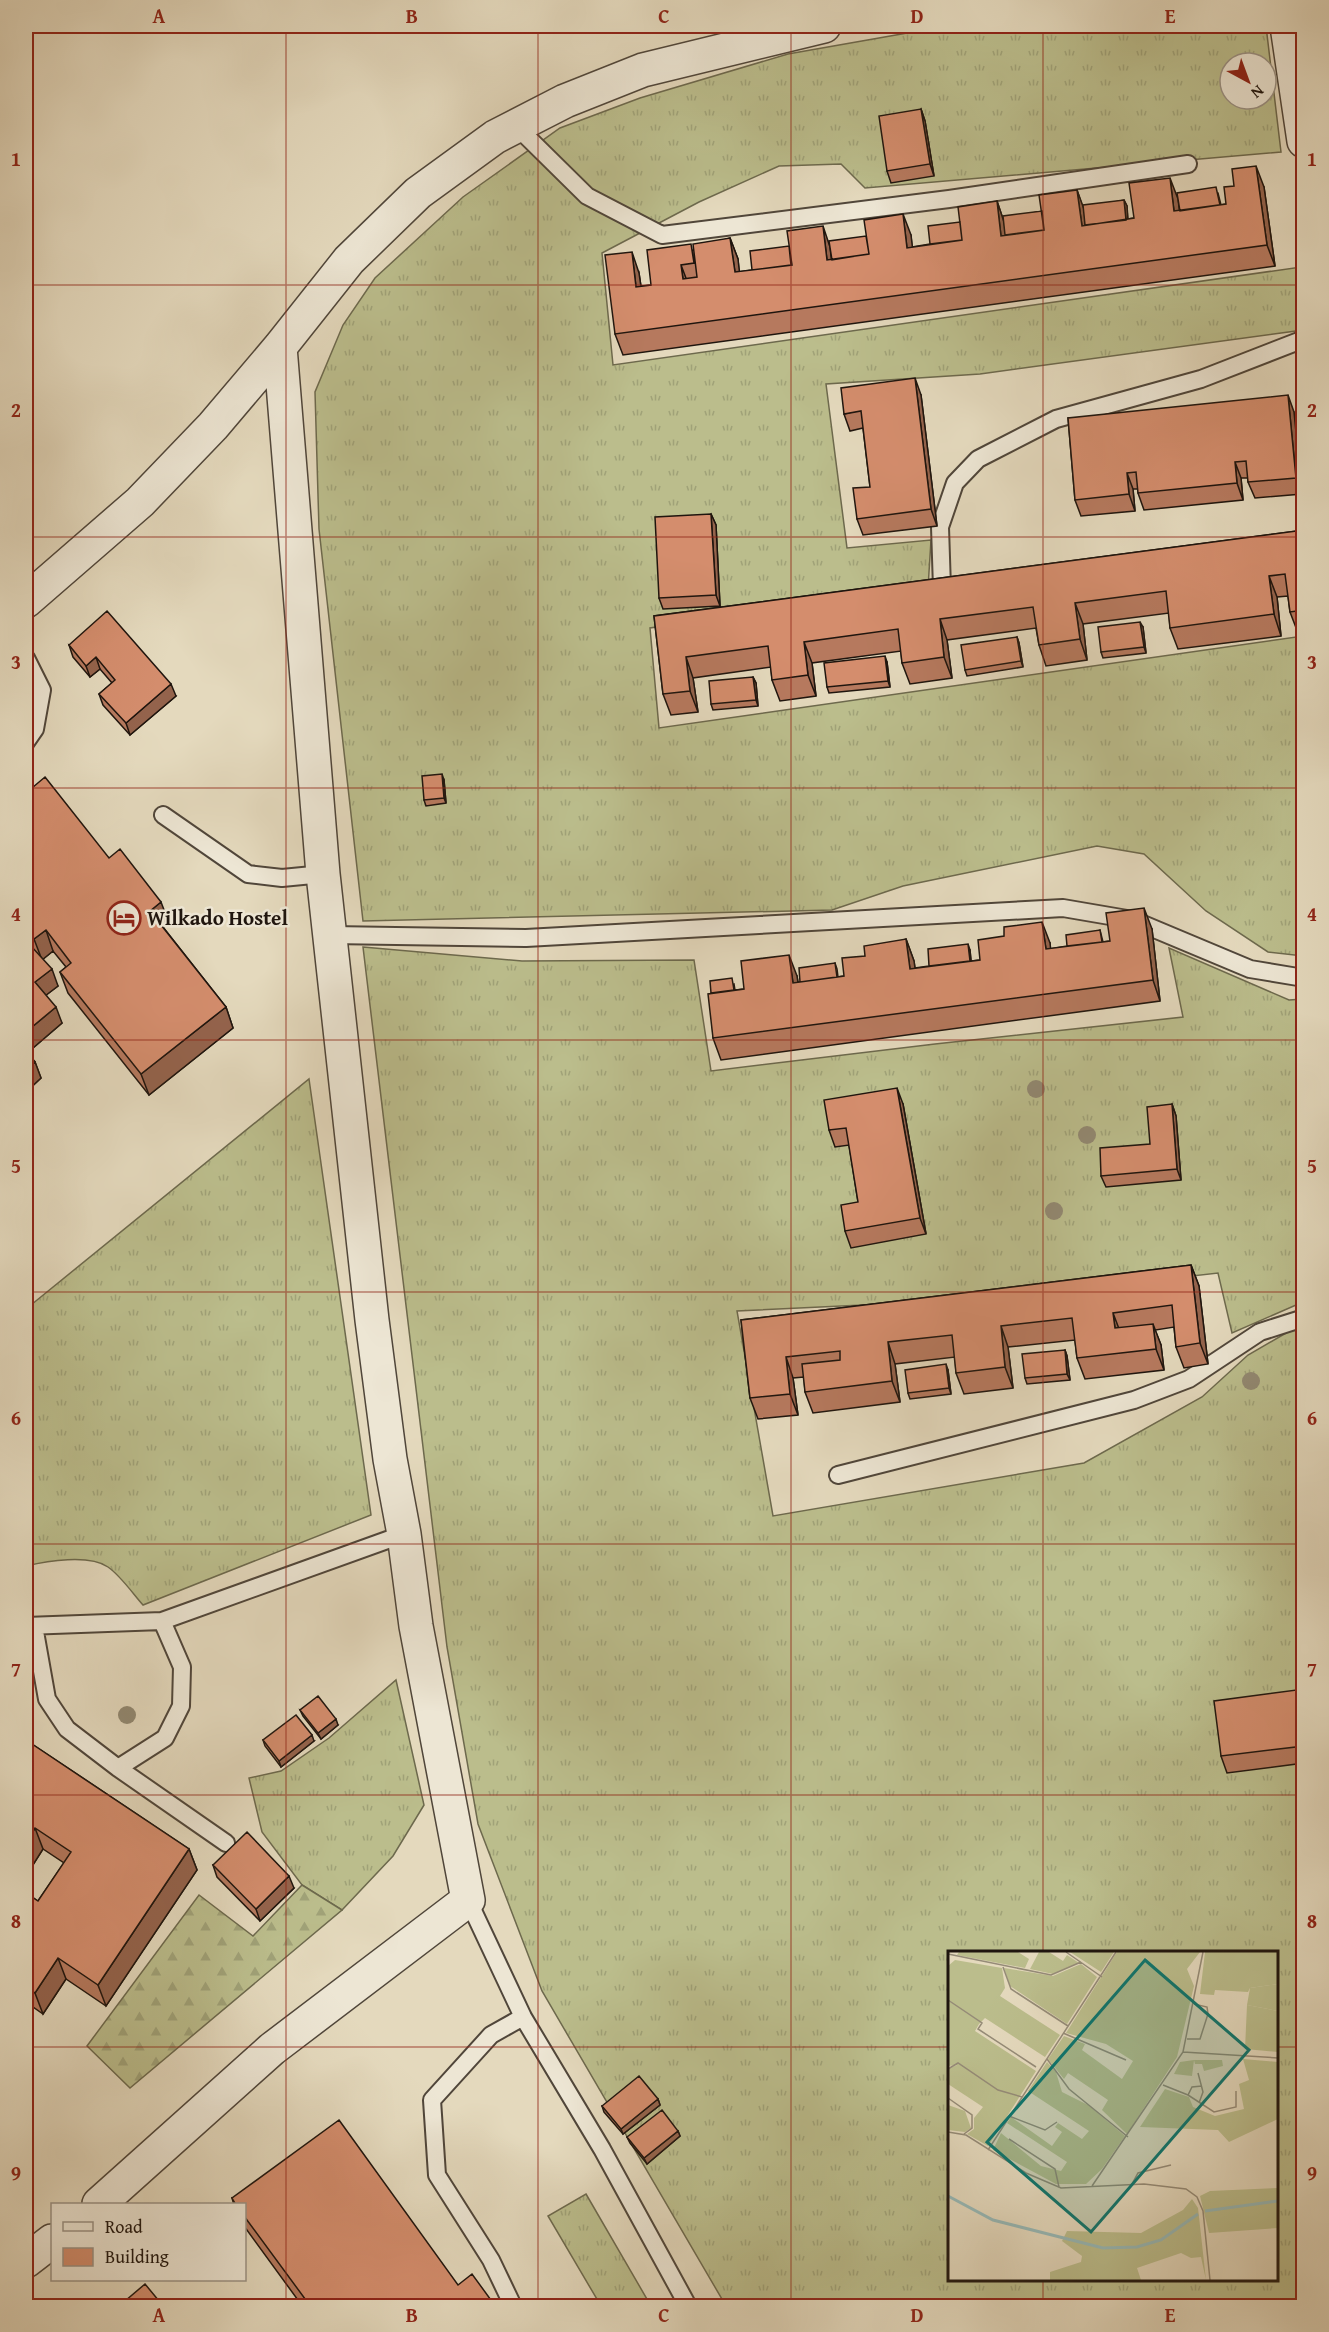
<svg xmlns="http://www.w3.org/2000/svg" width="1329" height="2332" viewBox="0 0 1329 2332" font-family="'Gentium Book Plus',serif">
<defs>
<pattern id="grass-tufts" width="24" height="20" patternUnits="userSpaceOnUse" patternTransform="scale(1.5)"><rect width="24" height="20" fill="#bbbd8c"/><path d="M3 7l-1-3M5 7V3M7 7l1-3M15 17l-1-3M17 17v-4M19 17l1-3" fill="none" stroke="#a0a278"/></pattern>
<pattern id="forest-firs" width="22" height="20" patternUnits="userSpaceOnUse" patternTransform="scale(1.5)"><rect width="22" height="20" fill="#bbbd8c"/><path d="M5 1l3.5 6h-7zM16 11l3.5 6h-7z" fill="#a0a278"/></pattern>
</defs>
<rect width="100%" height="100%" fill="#e4d9bd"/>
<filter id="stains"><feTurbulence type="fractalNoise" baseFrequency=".00333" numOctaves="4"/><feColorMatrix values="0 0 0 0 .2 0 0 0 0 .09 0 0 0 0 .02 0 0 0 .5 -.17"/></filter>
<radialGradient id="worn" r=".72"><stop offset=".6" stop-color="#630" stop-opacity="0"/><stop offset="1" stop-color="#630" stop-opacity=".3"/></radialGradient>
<path fill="url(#grass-tufts)" stroke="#6d694d" stroke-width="1.5" fill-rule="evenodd" d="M947,26H1266L1281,152L865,188L841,164L779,166L699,202L602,253L613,365L1301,267L1304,282L1303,330L980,374L826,384L847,548L931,540L928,588L650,628L659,728L1303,636V956L1268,952L1206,911L1144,854L1097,846L903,886L832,910L363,921L319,529L315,392L343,325L375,278L463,197L560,128L640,98L788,54ZM1230,63H1266V99H1230Z
M363,947L522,961L694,960L711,1071L935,1044L1183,1017L1169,948L1289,1000L1303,999V1302L1232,1333L1218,1273L990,1299L737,1311L773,1516L1084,1463L1202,1397L1248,1355L1293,1329L1303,1326V2306H726L542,1991L478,1824L447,1647ZM950,1952H1276V2280H950Z
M309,1079L371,1515L143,1605C134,1595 120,1575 108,1567C89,1554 47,1561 26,1566V1309Z
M396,1680L424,1805L393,1856L342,1910L302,1885L262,1832L249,1778L281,1771L329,1738Z
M586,2194L651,2306H601L548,2216Z"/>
<path fill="url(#forest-firs)" stroke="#6d694d" stroke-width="1.5" d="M302,1885L342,1910L130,2088L87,2046L199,1895L253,1936Z"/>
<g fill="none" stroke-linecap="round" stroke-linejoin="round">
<g stroke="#50463a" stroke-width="20">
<path id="service" d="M516,126L587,196L662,235L949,199L1188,164
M942,588L940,527L955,483L978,459L1056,419L1201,379L1304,339
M26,658L42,690L35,729L26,742
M163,815L248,874L282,878L323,874
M331,935L526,938L1063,908L1133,920L1250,969L1304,978
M838,1475L1134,1400L1189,1379L1260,1332L1304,1318
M26,1626L162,1621
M34,1626L47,1699L67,1729L118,1768L226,1843
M118,1768L165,1738L181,1706L182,1667L162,1621L404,1534
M468,1900L523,2017L602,2149L688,2306
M513,2306L491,2260L437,2175L432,2100L491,2035L523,2017"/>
</g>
<g stroke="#50463a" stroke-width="36">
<path id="minor" d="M1287,26L1304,141
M26,601L140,502L213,426L280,347L349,260L418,193L495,137L565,101L643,70L824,26
M99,2204L272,2049L468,1900L416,1626L404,1534L390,1459L372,1320L323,874L280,347
M26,2261L52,2241"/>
</g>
<use href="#service" stroke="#ede6d4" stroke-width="16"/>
<use href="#minor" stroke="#ede6d4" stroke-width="33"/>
</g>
<g fill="#928972">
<circle cx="1036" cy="1089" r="9"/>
<circle cx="1087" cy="1135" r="9"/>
<circle cx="1054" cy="1211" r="9"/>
<circle cx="1251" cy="1381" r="9"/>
<circle cx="127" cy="1715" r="9"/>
</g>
<path fill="#b6795e" stroke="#1f150e" stroke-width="1.5" d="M921,109L925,121L934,176L891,183L887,171Z
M1264,187L1275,266L623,355L615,334L639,273L641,286L651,285L693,250L730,238L738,259L739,272L752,270L830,245L911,235L912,247L930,244L960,222L997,201L1003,219L1042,211L1077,190L1083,208L1124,200L1127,206L1128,219L1134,218L1178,198L1218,193L1221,205L1226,204Z
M921,395L937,526L863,535L857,519L870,487L863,428L850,431L844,414Z
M1294,412L1302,494L1255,498L1248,482V478H1241L1243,500L1144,510L1138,493V489H1133L1135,511L1081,516L1075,500L1068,418Z
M711,514L716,525L720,606L663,609L659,598Z
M1304,530V632L1298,633L1290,612L1288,596L1277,597L1281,636L1178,649L1170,628L1169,613L1083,624L1087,660L1046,666L1039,645L1036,628L947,640L952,678L910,684L902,663L901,651L812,663L816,696L780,701L772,680L771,667L693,678L698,712L671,715L663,694L654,616Z
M1143,627L1146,653L1103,658L1101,652Z
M1017,637L1019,643L1023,667L967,676L965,670Z
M69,645L176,696L130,735L103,705L99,694L112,683L100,669L90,677L73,657Z
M887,662L890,687L829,693L827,687Z
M753,677L756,683L758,706L713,710L711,704Z
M444,780L446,803L426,806L424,800Z
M26,793L109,858L169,923L163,927L226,1007L233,1028L149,1095L68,993L60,972L66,967L53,951L43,959L58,986L46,995L62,1023L27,1053L35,1062L41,1078L26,1092L31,946L26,939Z
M1152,929L1160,1001L721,1060L713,1038L711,993L734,984L735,990L744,989L797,976L798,982H800L835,963L837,969L838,977L844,976L865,956L906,939L914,961L915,968L929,966L970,950L971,961L980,960L1050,943V949L1067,946L1100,930L1103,942L1110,941Z
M903,1104L926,1234L851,1248L845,1231L858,1202L849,1145L835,1147L829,1130Z
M1172,1104L1176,1116L1181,1180L1106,1187L1101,1176L1150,1144Z
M1191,1265L1199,1286L1208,1364L1184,1368L1176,1347L1174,1327L1155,1330L1161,1345L1164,1370L1085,1379L1077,1358L1075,1340L1008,1347L1013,1388L964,1394L956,1373L955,1357L895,1364L900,1402L813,1413L805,1392L804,1377L793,1378L798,1415L758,1419L750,1398L741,1320Z
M1065,1350L1067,1356L1070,1380L1027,1384L1025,1378Z
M948,1370L951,1394L910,1399L908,1393Z
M1304,1689V1763L1227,1773L1221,1756Z
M300,1710L338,1725L321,1739L303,1716Z
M26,1740L189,1849L197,1870L106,2006L66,1979L43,2014L26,2002V1893L38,1901L64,1863L43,1849L26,1876Z
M263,1740L314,1741L281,1767L265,1746Z
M213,1865L294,1888L260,1921L217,1877Z
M658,2099L660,2105L623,2134L604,2112L602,2106Z
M678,2131L680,2136L647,2164L630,2143L627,2137Z
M232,2198L458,2285L496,2307H303L244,2226V2205H234Z"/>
<path fill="#94634c" stroke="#1f150e" stroke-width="1.5" d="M921,109L925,121L934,176L930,164Z
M1256,166L1264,187L1275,266L1267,245Z
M1170,178L1178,199L1182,232L1174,211Z
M1077,190L1085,212V228L1082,226Z
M1124,200L1127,206L1128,229L1126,223Z
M997,201L1004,222L1007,238L1001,236Z
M903,214L911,235L915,269L907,248Z
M823,226L830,247L834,282L827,260Z
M730,238L738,259L742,294L735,272Z
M632,252L639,273L644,308L636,287Z
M681,265L689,286L683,279Z
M915,378L921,395L937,526L931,509Z
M1288,395L1294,412L1302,494L1296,478Z
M1235,462L1241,478L1243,500L1237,483Z
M1127,473L1133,489L1135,511L1129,494Z
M711,514L716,525L720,606L716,595Z
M1269,576L1277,597L1281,636L1274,614Z
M1075,603L1083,624L1087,660L1080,639Z
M940,619L947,640L952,678L944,657Z
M1140,622L1143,627L1146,653L1144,647Z
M1017,637L1019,643L1023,667L1021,661Z
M804,642L812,663L816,696L808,675Z
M885,656L887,662L890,687L888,681Z
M96,657L100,669L90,677L86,666Z
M686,657L693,678L698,712L690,691Z
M753,677L756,683L758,706L756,700Z
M171,684L176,696L130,735L126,723Z
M442,774L444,780L446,803L444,798Z
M161,902L169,923L158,932L150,911Z
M1144,908L1152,929L1160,1001L1153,980Z
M1042,922L1050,943L1053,970L1046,949Z
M46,930L53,951L42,960L34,939Z
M906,939L914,961L918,990L910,969Z
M968,944L970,950L972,971L970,965Z
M789,955L797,976L801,1004L793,983Z
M52,969L58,986L41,999L35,982Z
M56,1007L62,1023L26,1054V1032Z
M226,1007L233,1028L149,1095L141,1074Z
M35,1062L41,1078L26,1092V1070Z
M897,1088L903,1104L926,1234L920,1218Z
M1172,1104L1176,1116L1181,1180L1177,1169Z
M1191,1265L1199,1286L1208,1364L1200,1343Z
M1113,1313L1121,1334L1115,1328Z
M1153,1324L1161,1345L1164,1370L1156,1349Z
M1001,1326L1008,1347L1013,1388L1005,1367Z
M888,1342L895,1364L900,1402L892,1381Z
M1065,1350L1067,1356L1070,1380L1067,1374Z
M786,1357L793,1378L798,1415L790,1394Z
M946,1364L948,1370L951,1394L949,1388Z
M336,1719L338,1725L321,1739L318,1733Z
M312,1735L314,1741L281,1767L279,1761Z
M35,1828L43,1849L26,1876V1843Z
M189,1849L197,1870L106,2006L98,1985Z
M289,1876L294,1888L260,1921L256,1909Z
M58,1958L66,1979L43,2014L35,1993Z
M658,2099L660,2105L623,2134L621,2129Z
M678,2131L680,2136L647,2164L644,2158Z"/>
<path fill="#d48d6d" stroke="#1f150e" stroke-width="1.5" d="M921,109L930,164L887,171L879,116Z
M1256,166L1267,245L615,334L605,255L632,252L636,287L651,285L647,250L691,244L694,263L681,265L683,279L697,277L693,244L730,238L735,272L792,265L787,231L823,226L827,260L869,254L864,220L903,214L907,248L962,240L958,207L997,201L1001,236L1044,230L1039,195L1077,190L1082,226L1134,218L1129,183L1170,178L1174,211L1226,204L1224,187L1234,186L1232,169Z
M1216,187L1220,205L1180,211L1177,193Z
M1124,200L1126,220L1085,225L1083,205Z
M1042,211L1044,230L1005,235L1003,216Z
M960,222L962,240L930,244L928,226Z
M866,236L869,254L832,260L829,241Z
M789,246L791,265L752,270L750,251Z
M915,378L931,509L857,519L853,488L870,487L861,411L844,414L841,388Z
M1288,395L1296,478L1248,482L1246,461L1235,462L1237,483L1138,493L1136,472L1127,473L1129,494L1075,500L1068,418Z
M711,514L716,595L659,598L655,517Z
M1304,530V610L1290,612L1285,574L1269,576L1274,614L1170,628L1166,591L1075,603L1080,639L1039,645L1033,607L940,619L944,657L902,663L898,629L804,642L808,675L772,680L768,646L686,657L690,691L663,694L654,616Z
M107,611L171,684L126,723L99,694L115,680L96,657L86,666L69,645Z
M1140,622L1144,647L1101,652L1098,627Z
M1017,637L1021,661L965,670L961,645Z
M885,656L888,681L827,687L824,663Z
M753,677L756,700L711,704L709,681Z
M442,774L444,798L424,800L422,776Z
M45,777L109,858L120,849L161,902L150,911L226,1007L141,1074L60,972L71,963L46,930L34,939L26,927V793Z
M1144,908L1153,980L713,1038L708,994L744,989L741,961L789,955L793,983L844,976L842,958L865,956L864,946L906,939L910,969L980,960L978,940L1004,936V927L1042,922L1046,949L1110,941L1106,913Z
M1100,930L1102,942L1067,946L1066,935Z
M968,944L970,961L929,966L928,949Z
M31,946L52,969L35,982L56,1007L26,1032V951Z
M835,963L837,977L800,982L799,968Z
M732,978L734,990L711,993L710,981Z
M26,1050L35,1062L26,1070Z
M897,1088L920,1218L845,1231L841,1205L858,1202L846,1128L829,1130L824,1100Z
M1172,1104L1177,1169L1101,1176L1100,1148L1150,1144L1147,1107Z
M1191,1265L1200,1343L1176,1347L1172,1305L1113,1313L1115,1328L1153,1324L1156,1349L1077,1358L1072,1318L1001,1326L1005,1367L956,1373L952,1335L888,1342L892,1381L805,1392L802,1364L840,1360V1351L786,1357L790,1394L750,1398L741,1320Z
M1065,1350L1067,1374L1025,1378L1022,1354Z
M946,1364L949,1388L908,1393L905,1370Z
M1304,1689V1746L1221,1756L1214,1701Z
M318,1696L336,1719L318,1733L300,1710Z
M296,1715L312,1735L279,1761L263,1740Z
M26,1740L189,1849L98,1985L58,1958L35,1993L26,1986V1893L38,1901L71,1852L35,1828L26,1843Z
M247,1832L289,1876L256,1909L213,1865Z
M639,2076L658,2099L621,2129L602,2106Z
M662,2110L678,2131L644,2158L627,2137Z
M339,2120L458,2285L472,2274L496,2307H311L244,2216V2205H236L232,2198Z
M145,2284L164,2307H118Z"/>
<path fill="none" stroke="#8f2418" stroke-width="1.5" stroke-opacity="0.55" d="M286,26V2306M538,26V2306M791,26V2306M1043,26V1952M26,285H1304M26,537H1304M26,788H1304M26,1040H1304M26,1292H1304M26,1544H1304M26,1795H1304M26,2047H950M1276,2047H1304M1043,2280V2306"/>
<defs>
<g id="hotel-ring" transform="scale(1.725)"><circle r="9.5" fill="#ede6d4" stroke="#8f2418" stroke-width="1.5"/><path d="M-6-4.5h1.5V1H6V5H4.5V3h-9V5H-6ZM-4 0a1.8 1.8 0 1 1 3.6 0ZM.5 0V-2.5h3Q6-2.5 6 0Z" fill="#8f2418"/></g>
</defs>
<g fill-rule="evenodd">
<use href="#hotel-ring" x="124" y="918"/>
</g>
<g text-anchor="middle" stroke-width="5" stroke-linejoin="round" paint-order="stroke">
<g font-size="21" font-weight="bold" fill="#1f150e" stroke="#ede6d4" text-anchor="start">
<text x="147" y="925">Wilkado Hostel</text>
</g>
</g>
<g transform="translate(948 1951)">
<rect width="330" height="330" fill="#e4d9bd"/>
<path d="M11,1H70L81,8L77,17L9,4ZM91,1H101L115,10L119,4L131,12L105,23L82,18ZM122,1H166L153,21ZM169,1H252L239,18L246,35L229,106L179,183L154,159L160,149L120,122L116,128L100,108L116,85L137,93L134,99L174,128L185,110L158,93L118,82ZM257,1H330V33L302,37L300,41L267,39L266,44L252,43ZM7,9L54,17L57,37L52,45L112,84L97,106L37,67L31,73L27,80L88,120L40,195L19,183L26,178V167L35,156L0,133V118L9,114L0,115V15ZM133,13L149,26L119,73L62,35L56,17L105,25ZM299,54L330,60V101L297,98ZM295,108L330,111V168L281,191L270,179L192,176L217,138L241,146L245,156L267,165L296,158L291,133L301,129ZM246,109L244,125L226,123L232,111ZM99,111L108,121L114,141L140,154L177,185L154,218L138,233H108L45,199L53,182L93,215L113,220L119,211L59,172L63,166L104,195L114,181L107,176L110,172L134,188L141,180L80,140ZM0,154L17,160L23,177L17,181L0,179Z" fill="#bbbd8c"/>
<path d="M330,33V60L299,54L302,37ZM246,109H274L275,115L256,120L254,113H247ZM330,237V277L261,282L252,245L262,240ZM244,248L250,257L258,329L253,306L243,307L233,302L189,317L193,329H102V321L133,311L134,305L114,290L119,280L193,282L235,259Z" fill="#bbbd8c"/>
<path fill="none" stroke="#97b9b7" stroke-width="3" d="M0,245L45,269L155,297L189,296L213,289L250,263M257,260L330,250"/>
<path fill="none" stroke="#958b77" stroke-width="1.5" d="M118,1L154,26M0,3L103,24L133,11M55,16L63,38L120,75M0,49L34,72L30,78L88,116M115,82L178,109M239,88H252L260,63L259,56L246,53M235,101L330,107M99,108L121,138L180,186M0,118L10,112L50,139L74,146M250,122L255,141L251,152M215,134L240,144L244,136L254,135M240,144L266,161L288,156V140M0,147L24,164V177L16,183M61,165L97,179L109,171M0,181L18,184L78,222L113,237L196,233L238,238L249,246L255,260L262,329M61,188L107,218L111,236M40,199L168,1M184,233L190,222L223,214M144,235L235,101L255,1"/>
<path fill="#0f766e" fill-opacity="0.15" stroke="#0f766e" stroke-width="3" d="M197,9L301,99L143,281L39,191Z"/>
<rect width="330" height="330" fill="none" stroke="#1f150e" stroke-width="3"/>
</g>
<rect width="1329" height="2332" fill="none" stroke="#e4d9bd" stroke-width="66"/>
<rect x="51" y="2203" width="195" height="78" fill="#ede6d4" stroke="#9b9285" stroke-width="1.5"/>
<rect x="63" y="2222" width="30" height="9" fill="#ede6d4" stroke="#9b9285" stroke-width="1.5"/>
<text x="105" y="2233" font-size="18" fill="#1f150e">Road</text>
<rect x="63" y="2248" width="30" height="18" fill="#d48d6d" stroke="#9b9285" stroke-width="1.5"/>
<text x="105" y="2263" font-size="18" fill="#1f150e">Building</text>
<g transform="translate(1248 81) rotate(139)"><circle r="28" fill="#ede6d4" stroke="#9b9285" stroke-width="1.5"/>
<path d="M0-4.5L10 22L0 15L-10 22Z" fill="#8f2418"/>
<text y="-9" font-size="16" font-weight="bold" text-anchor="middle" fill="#1f150e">N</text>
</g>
<rect x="33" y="33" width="1263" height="2266" fill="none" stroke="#8f2418" stroke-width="2"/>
<g font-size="20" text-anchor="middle" font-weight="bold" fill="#8f2418">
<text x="159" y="23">A</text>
<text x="412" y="23">B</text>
<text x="664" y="23">C</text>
<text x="917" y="23">D</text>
<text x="1170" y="23">E</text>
<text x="16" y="166">1</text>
<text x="1312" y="166">1</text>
<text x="16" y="417">2</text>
<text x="1312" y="417">2</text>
<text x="16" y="669">3</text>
<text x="1312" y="669">3</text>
<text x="16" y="921">4</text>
<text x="1312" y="921">4</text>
<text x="16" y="1173">5</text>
<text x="1312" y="1173">5</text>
<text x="16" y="1425">6</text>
<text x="1312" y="1425">6</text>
<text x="16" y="1676">7</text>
<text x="1312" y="1676">7</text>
<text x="16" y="1928">8</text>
<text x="1312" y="1928">8</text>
<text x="16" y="2180">9</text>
<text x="1312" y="2180">9</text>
<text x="159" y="2322">A</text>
<text x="412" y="2322">B</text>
<text x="664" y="2322">C</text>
<text x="917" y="2322">D</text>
<text x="1170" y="2322">E</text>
</g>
<rect width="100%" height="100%" filter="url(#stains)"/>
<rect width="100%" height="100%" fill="url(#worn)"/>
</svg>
